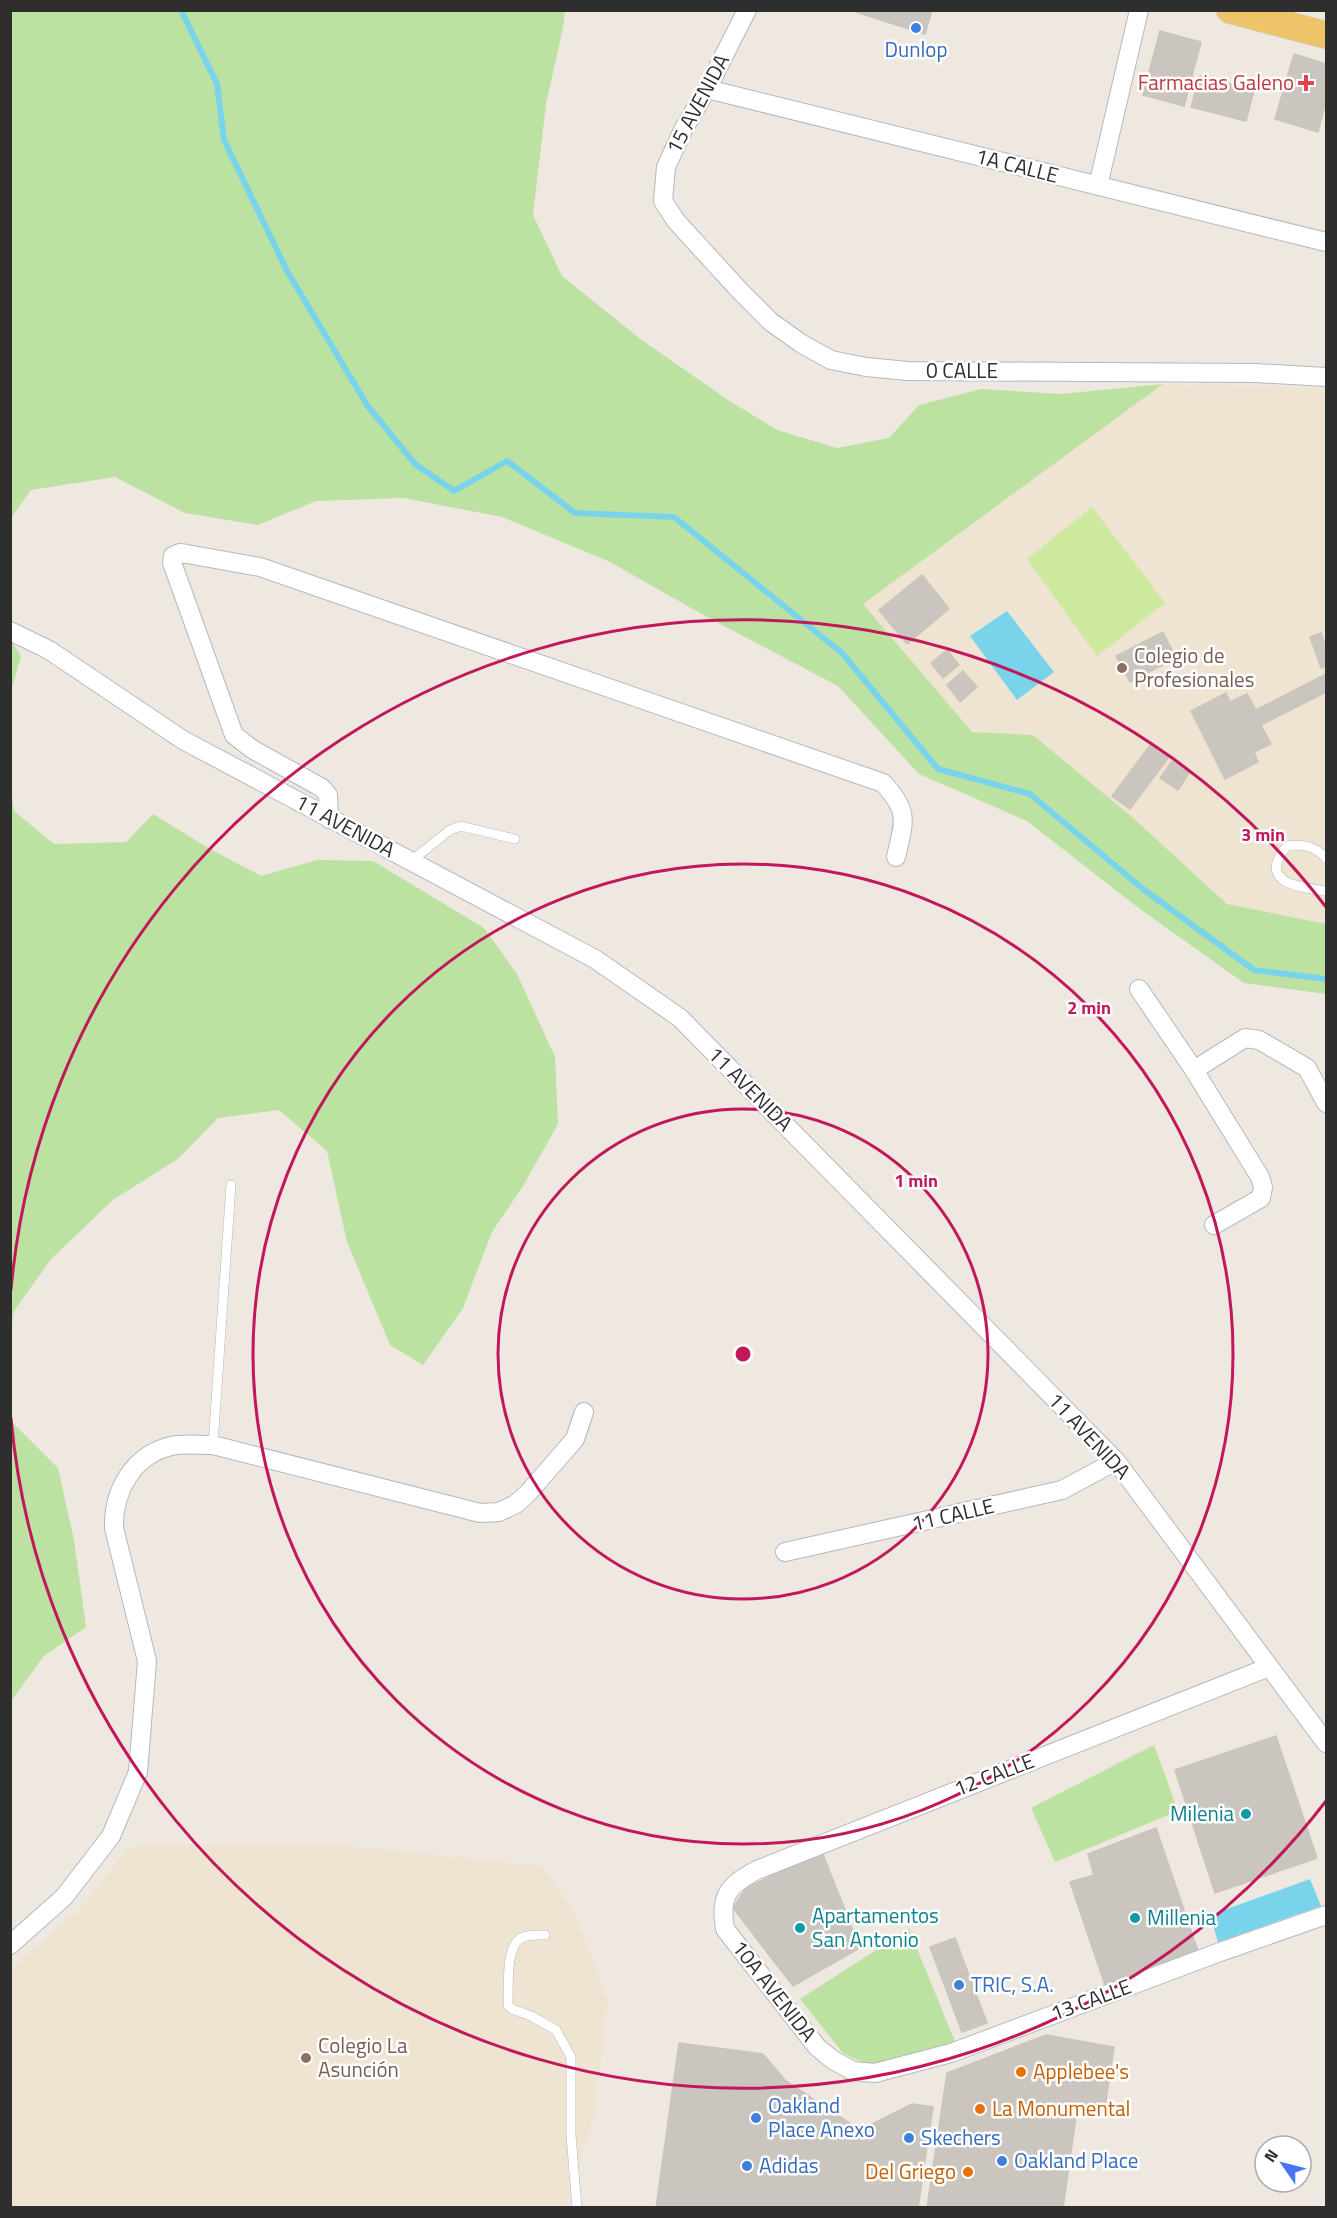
<svg xmlns="http://www.w3.org/2000/svg" width="1337" height="2218" viewBox="0 0 1337 2218" font-family="'Titillium Web',sans-serif">
<rect width="100%" height="100%" fill="#eee8e1"/>
<path fill="#efe4d2" d="M1163,384L1326,388V924L1227,904L1132,817L1034,735L972,732L862,604Z
M145,1844L340,1845L543,1866L575,1913L608,2000L594,2116L566,2207H11L10,1968L78,1911L127,1849Z"/>
<path fill="#bbe2a0" d="M11,10L565,11L563,28L546,104L533,215L562,276L639,338L728,400L777,430L837,448L889,438L919,405L981,389L1061,394L1163,384L863,604L972,732L1033,735L1132,817L1227,904L1326,924V994L1244,983L1140,909L1027,821L919,774L838,686L707,617L608,561L502,517L404,498L316,501L258,525L185,513L115,477L31,490L11,518Z
M11,641L21,656L11,691Z
M10,785L14,811L54,844L126,842L153,814L210,849L261,876L317,860L373,861L484,928L517,974L555,1057L558,1124L523,1186L492,1232L463,1308L423,1365L390,1345L347,1242L327,1151L279,1110L218,1118L178,1159L114,1199L51,1259L14,1311L11,1329Z
M11,1421L58,1468L74,1540L86,1627L44,1656L11,1701Z
M1154,1745L1178,1811L1055,1862L1031,1808Z
M909,1929L958,2049L876,2069L843,2053L800,1999Z"/>
<path fill="#cde99d" d="M1092,507L1165,603L1097,656L1027,559Z"/>
<path fill="#79d4eb" d="M1007,611L1054,672L1017,700L970,636Z
M1310,1879L1321,1906L1218,1942L1210,1915Z"/>
<g fill="none" stroke-linecap="round" stroke-linejoin="round">
<path stroke="#79d4eb" stroke-width="6" d="M181,10L217,84L224,140L287,271L367,405L415,464L454,491L507,461L575,513L674,517L842,653L938,769L1030,794L1143,889L1254,970L1326,979"/>
</g>
<path fill="#cac6bf" stroke="#cac4ba" stroke-width="1.5" d="M850,10H891L887,22Z
M891,10H932L925,34L887,22Z
M1160,31L1201,42L1184,106L1143,95Z
M1294,54L1326,64V101L1318,132L1275,119Z
M1200,76L1254,90L1246,121L1191,107Z
M922,575L949,609L907,644L879,610Z
M1163,632L1176,658L1130,682L1116,656Z
M1321,633L1326,648V666L1321,668L1310,637Z
M947,650L959,665L943,678L931,663Z
M963,671L977,687L960,702L947,685Z
M1326,674V692L1261,725L1271,744L1254,752L1258,762L1225,779L1191,711L1226,693L1230,702L1247,694L1256,710Z
M1151,744L1169,757L1130,809L1112,796Z
M1172,761L1189,773L1178,790L1160,778Z
M1276,1736L1317,1858L1215,1893L1175,1770Z
M1156,1828L1199,1954L1105,1985L1070,1882L1094,1875L1088,1854Z
M822,1852L860,1948L793,1986L733,1908L746,1888Z
M955,1938L987,2023L962,2032L930,1947Z
M1046,2035L1114,2047L1104,2114L1077,2110L1063,2208H927L947,2073Z
M679,2043L763,2054L785,2080L860,2130L912,2104L933,2107L918,2208H656Z"/>
<g fill="none" stroke-linecap="round" stroke-linejoin="round">
<g stroke="#b4b8c0" stroke-width="10">
<path id="lane" d="M1326,858C1314,846 1304,844 1287,846C1256,883 1299,887 1326,891
M411,861L450,830L461,826L515,839
M213,1445L231,1185
M545,1935C537,1935 528,1934 521,1938C505,1947 509,1988 508,2005L512,2009L531,2016L556,2030L571,2057V2135L577,2208"/>
</g>
<g stroke="#b4b8c0" stroke-width="20">
<path id="street" d="M747,10L707,89L683,130L666,167L663,201L676,221L740,291L771,322L802,344L831,360L866,367L908,371L1255,373L1326,377
M707,89L1326,242
M1098,186L1139,10
M10,631L49,650L183,740L595,959L680,1018L1116,1461L1326,1743
M329,819L328,795L322,788L252,749L234,735L175,571L172,563L173,556L180,553L187,554L260,567L883,783C910,812 904,821 896,857
M1139,989L1194,1070
M1214,1225L1261,1198L1263,1187L1260,1177L1194,1070L1245,1038L1259,1040L1307,1068L1326,1103
M785,1552L1062,1490L1116,1461
M1269,1667L757,1870C729,1885 719,1895 725,1929L817,2047L833,2060L853,2071L875,2073L951,2053L1220,1952L1326,1915
M10,1945L64,1897L111,1836L138,1772L147,1661L114,1528C113,1491 133,1455 171,1446C183,1443 199,1445 213,1445L480,1513L499,1512L516,1504L528,1493L575,1439L584,1412"/>
</g>
<g stroke="#c9c9c9" stroke-width="28">
<path id="primary" d="M1230,10L1326,35"/>
</g>
<use href="#lane" stroke="#fff" stroke-width="9"/>
<use href="#street" stroke="#fff" stroke-width="18"/>
<use href="#primary" stroke="#edc568" stroke-width="27"/>
</g>
<g fill="none" stroke="#c2185b" stroke-width="3">
<circle cx="743" cy="1354" r="245"/>
<circle cx="743" cy="1354" r="490"/>
<path d="M1326 1801A735 735 0 0 1 11 1418M11 1290A735 735 0 0 1 1326 907"/>
</g>
<g fill="#3f7fe0" stroke="#fff" stroke-width="2">
<circle cx="916" cy="28" r="6"/>
<circle cx="959" cy="1985" r="6"/>
<circle cx="756" cy="2118" r="6"/>
<circle cx="909" cy="2138" r="6"/>
<circle cx="1002" cy="2161" r="6"/>
<circle cx="747" cy="2166" r="6"/>
</g>
<path fill="#e0444e" stroke="#fff" stroke-width="2" d="M1303 74h6v6h6v6h-6v6h-6v-6h-6v-6h6z"/>
<g fill="#8d6e63" stroke="#fff" stroke-width="2">
<circle cx="1122" cy="668" r="6"/>
<circle cx="306" cy="2058" r="6"/>
</g>
<g fill="#0f9aa8" stroke="#fff" stroke-width="2">
<circle cx="1246" cy="1814" r="6"/>
<circle cx="1135" cy="1918" r="6"/>
<circle cx="800" cy="1928" r="6"/>
</g>
<g fill="#e8710a" stroke="#fff" stroke-width="2">
<circle cx="1021" cy="2072" r="6"/>
<circle cx="980" cy="2109" r="6"/>
<circle cx="968" cy="2172" r="6"/>
</g>
<g text-anchor="middle" stroke-width="5" stroke-linejoin="round" paint-order="stroke">
<g font-size="21" fill="#366cbe" stroke="#fff" text-anchor="start">
<text x="916" y="57" text-anchor="middle">Dunlop</text>
<text x="971" y="1992">TRIC, S.A.</text>
<text x="768" y="2113">Oakland<tspan x="768" dy="24">Place Anexo</tspan></text>
<text x="921" y="2145">Skechers</text>
<text x="1014" y="2168">Oakland Place</text>
<text x="759" y="2173">Adidas</text>
</g>
<g font-size="21" fill="#be3a42" stroke="#fff" text-anchor="end">
<text x="1294" y="90">Farmacias Galeno</text>
</g>
<g font-size="21" fill="#2e2e2e" stroke="#fff">
<text transform="translate(698 104) rotate(-62)" y="7">15 AVENIDA</text>
<text transform="translate(1017 166) rotate(14)" y="7">1A CALLE</text>
<text x="962" y="378">0 CALLE</text>
<text transform="translate(345 826) rotate(28)" y="7">11 AVENIDA</text>
<text transform="translate(750 1089) rotate(45)" y="7">11 AVENIDA</text>
<text transform="translate(1089 1436) rotate(47)" y="7">11 AVENIDA</text>
<text transform="translate(953 1515) rotate(-13)" y="7">11 CALLE</text>
<text transform="translate(994 1775) rotate(-21)" y="7">12 CALLE</text>
<text transform="translate(774 1991) rotate(52)" y="7">10A AVENIDA</text>
<text transform="translate(1091 2000) rotate(-20)" y="7">13 CALLE</text>
</g>
<g font-size="21" fill="#785e54" stroke="#fff" text-anchor="start">
<text x="1134" y="663">Colegio de<tspan x="1134" dy="24">Profesionales</tspan></text>
<text x="318" y="2053">Colegio La<tspan x="318" dy="24">Asunción</tspan></text>
</g>
<g font-size="21" fill="#0d838f" stroke="#fff" text-anchor="start">
<text x="1234" y="1821" text-anchor="end">Milenia</text>
<text x="812" y="1923">Apartamentos<tspan x="812" dy="24">San Antonio</tspan></text>
<text x="1147" y="1925">Millenia</text>
</g>
<g font-size="21" fill="#c56008" stroke="#fff" text-anchor="start">
<text x="1033" y="2079">Applebee's</text>
<text x="992" y="2116">La Monumental</text>
<text x="956" y="2179" text-anchor="end">Del Griego</text>
</g>
</g>
<circle cx="743" cy="1354" r="9" fill="#c2185b" stroke="#fff" stroke-width="3"/>
<g font-size="18" text-anchor="middle" font-weight="bold" fill="#c2185b" stroke="#fff" stroke-width="5" stroke-linejoin="round" paint-order="stroke">
<text x="1263" y="841">3 min</text>
<text x="1089" y="1014">2 min</text>
<text x="916" y="1187">1 min</text>
</g>
<rect width="1337" height="2218" fill="none" stroke="#2e2e2e" stroke-width="24"/>
<g transform="translate(1283 2164) rotate(305)"><circle r="28" fill="#ffffff" stroke="#ababab" stroke-width="1.5"/>
<path d="M0-4.5L10 22L0 15L-10 22Z" fill="#4974f4"/>
<text y="-9" font-size="16" font-weight="bold" text-anchor="middle" fill="#2e2e2e">N</text>
</g>
</svg>
